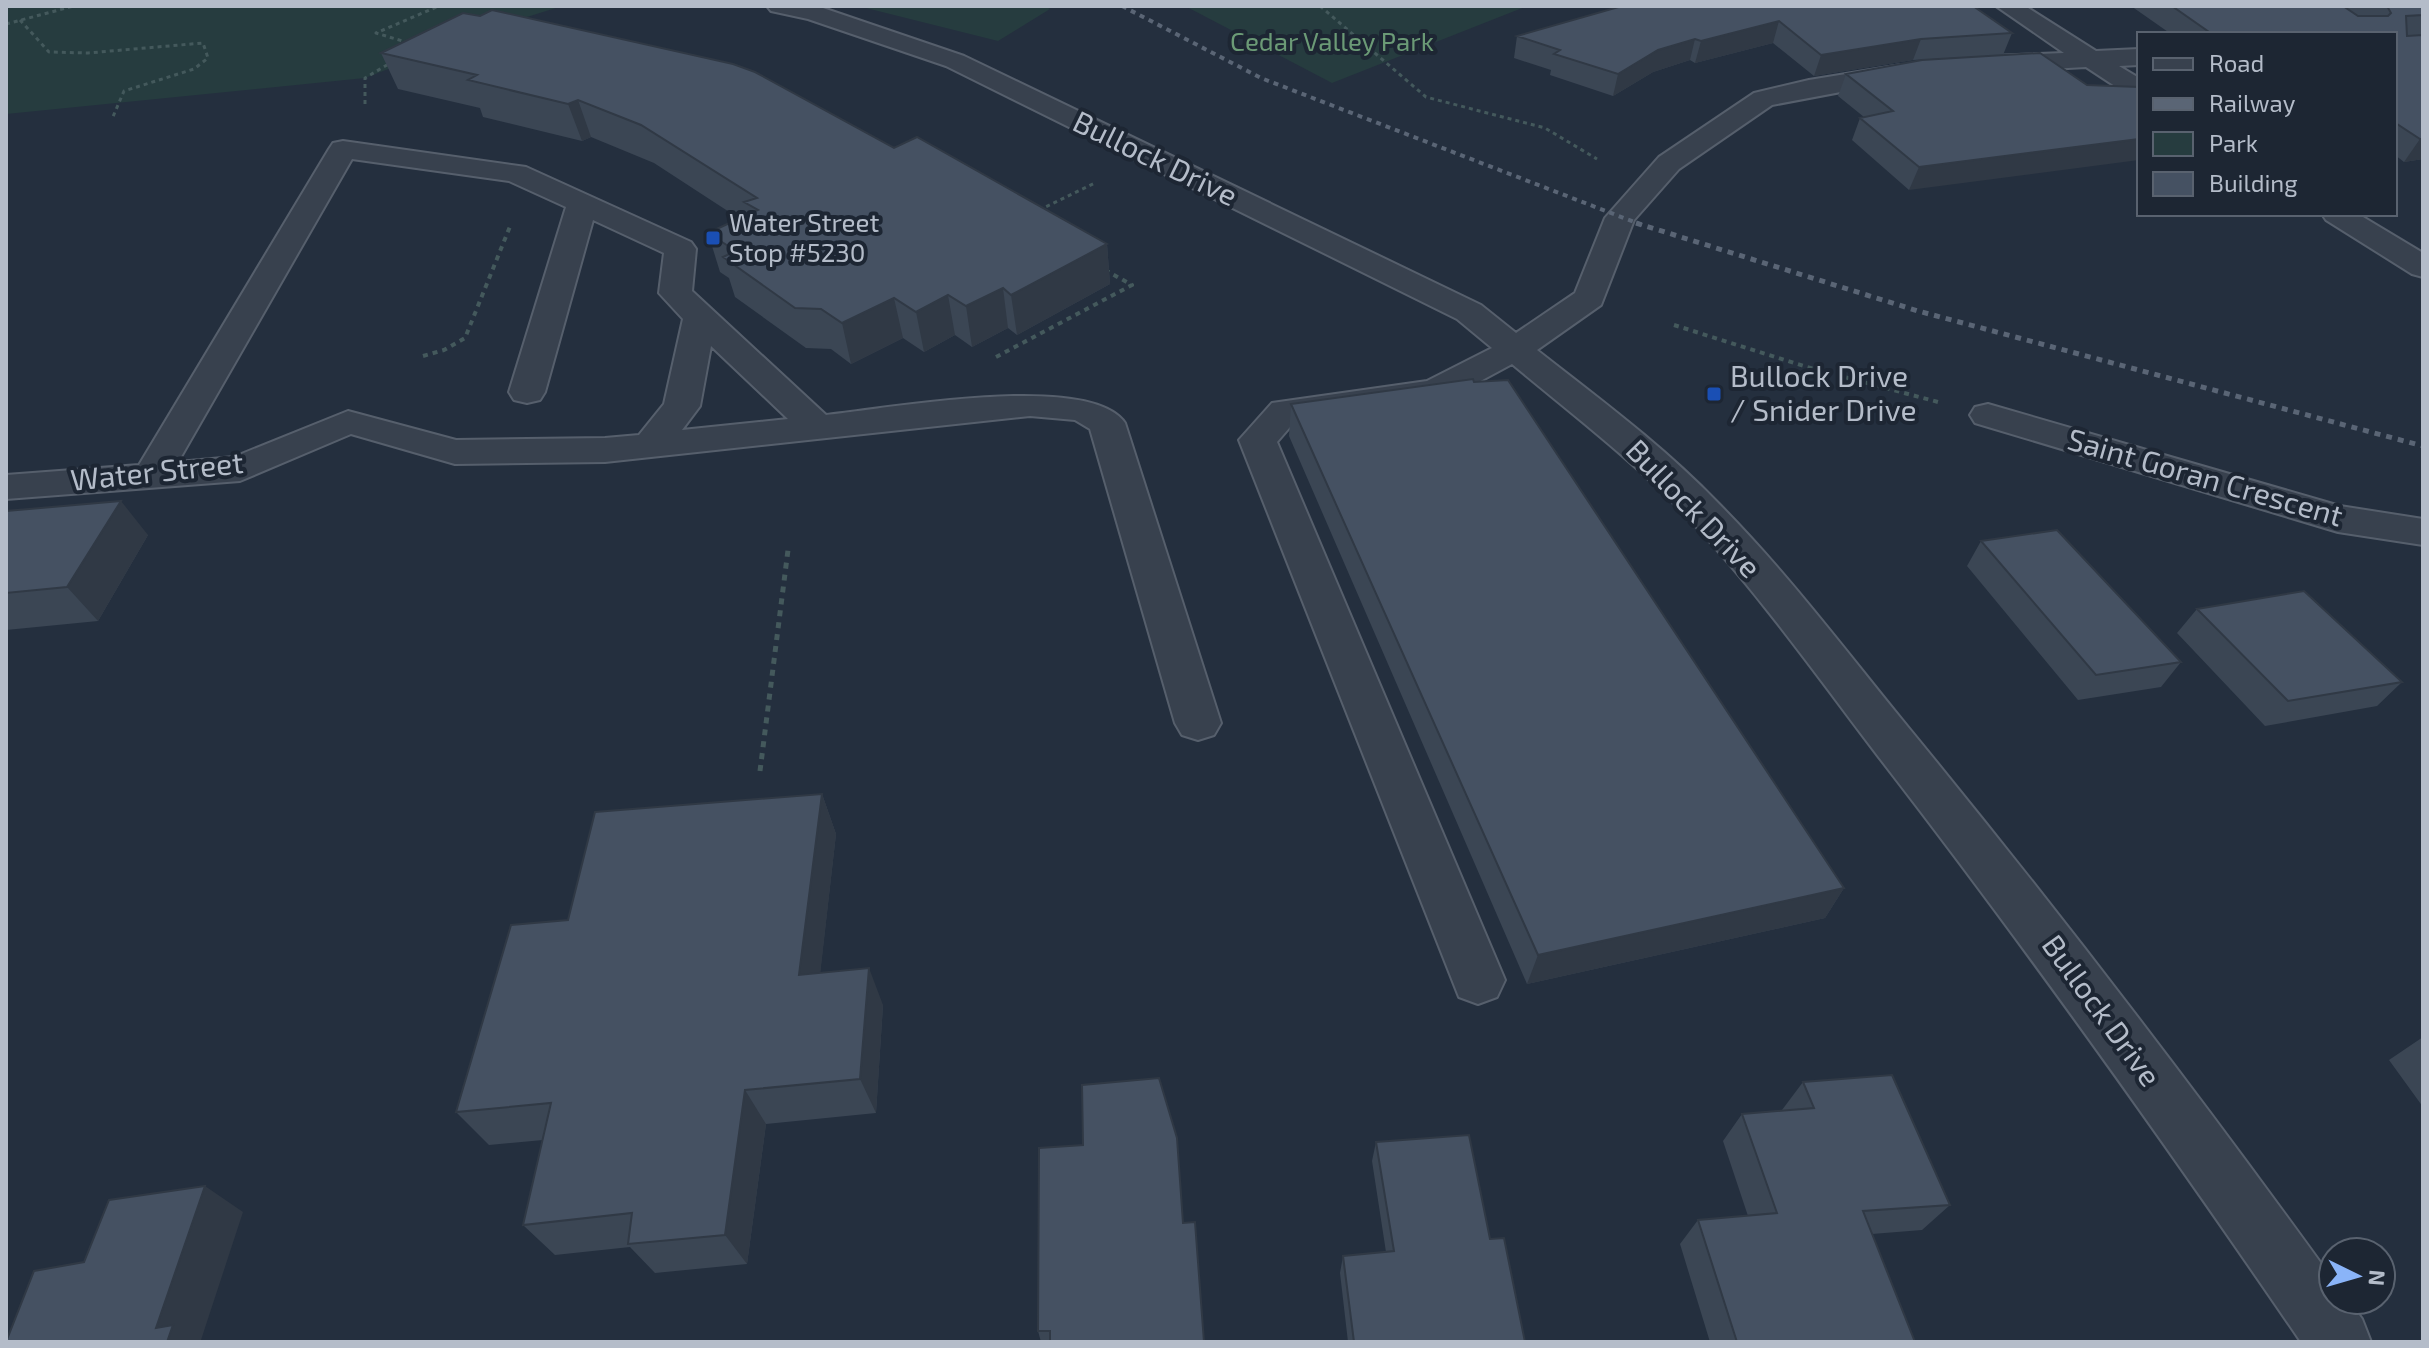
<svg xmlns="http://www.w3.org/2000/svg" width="2429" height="1348" viewBox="0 0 2429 1348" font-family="'Exo 2',sans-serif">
<rect width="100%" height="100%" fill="#242f3e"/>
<path fill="#263c3f" d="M6,6H562L502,25L365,78L6,114Z
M858,6H1046L1050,9L998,41Z
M1185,6H1527L1332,83Z"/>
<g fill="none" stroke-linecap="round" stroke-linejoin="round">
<g stroke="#565f6c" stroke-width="4">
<path id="minor" d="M767,6L823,8L964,56L1481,305L1516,333L1575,293L1605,218L1659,157L1754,93L1809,80L1901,65L1910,67L1914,73L1910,79L1772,105L1679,169L1634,220L1601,305L1537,350C1598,398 1662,445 1716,501C1787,572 1848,654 1912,732C2058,910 2198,1093 2333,1280V1300H2348L2362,1319L2371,1342H2301C2165,1143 2026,947 1878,756C1817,676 1758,592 1688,518C1635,462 1572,414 1512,364L1449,398L1296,420L1277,442L1505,980L1497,997L1478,1004L1459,997L1239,440L1272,403L1427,381L1492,348L1457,319L946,66L808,19L771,11Z
M1996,6H2025L2096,51L2139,49V65L2119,66L2139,78V98L2130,96L2086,67L1994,72L1985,69L1981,64L1985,59L1994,56L2064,53Z
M343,141L526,167L691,242L696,249L692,291L826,415C885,409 1090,371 1125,423L1221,723L1214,735L1198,740L1182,735L1175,723L1090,429L1075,420L1030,416L605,462L455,464L351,434L240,481L6,499V475L139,465L329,149L333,143ZM352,159L509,181L566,207L509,392L514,400L527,403L540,400L545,392L593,220L664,253L659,293L683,319L664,404L639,435L605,438L456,440L348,411L234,457L178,462ZM711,346L788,419L682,430L700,406Z
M2322,214H2358L2423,253V277L2412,274L2326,220Z
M1988,404L2340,506L2423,519V545L2338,532L1975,423L1970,415L1975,407Z"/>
</g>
<path stroke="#44595c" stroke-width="3" stroke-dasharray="4 4" stroke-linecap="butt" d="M1320,6L1426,97L1545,128L1597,159
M20,20L49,52L88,53L203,43L208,58L194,69L124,91L112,119
M6,24L74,6
M409,43L376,33L439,6
M365,104V78L392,62
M1039,210L1095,183"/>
<path stroke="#44595c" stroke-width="4" stroke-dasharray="5 5" stroke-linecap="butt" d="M1674,325L1807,367L1938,402
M423,356L444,350L465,338L511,224
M996,357L1132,285L1105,270"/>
<path stroke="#44595c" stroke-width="5" stroke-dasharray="6 6" stroke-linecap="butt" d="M760,771L788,550"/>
<use href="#minor" fill="#38414e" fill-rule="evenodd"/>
<path stroke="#5a6575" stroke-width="4" stroke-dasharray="5 5" stroke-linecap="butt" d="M1122,6L1261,78L1642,225"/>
<path stroke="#5a6575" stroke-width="5" stroke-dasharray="6 6" stroke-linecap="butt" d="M1636,223L1918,311L2423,446"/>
</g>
<path fill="#3b4654" d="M1622,6L2012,33L2003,55L1913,60L1814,76L1773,43L1695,63L1690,60L1653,72L1613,96L1550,75L1551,70L1514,58L1517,36Z
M2131,6H2423V159L2404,162L2395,155V34H2171Z
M381,53L894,148L1107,244L1110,284L1017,335L1008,328L972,347L955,335L924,352L903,338L851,364L831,349L806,348L735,297L729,278L720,272L708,233L740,219L654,163L591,137L582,141L483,117L480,108L398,89Z
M2040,53L1909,190L1852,140L1860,118L1864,117L1838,96L1846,74Z
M1291,404L1844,888L1825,918L1527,984L1289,436Z
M6,511L148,535L98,621L6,630Z
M1981,541L2181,662L2161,687L2078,700L1967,566Z
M2197,609L2402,682L2377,706L2265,726L2177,633Z
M822,794L836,834L820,973L883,1005L876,1113L766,1124L747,1264L655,1273L630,1247L555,1255L523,1225L543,1140L489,1145L456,1112Z
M2423,1037V1107L2389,1060Z
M1803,1082L1950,1205L1922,1230L1872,1234L1915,1342H1710L1680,1244L1698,1220L1748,1216L1723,1141L1742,1114L1782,1110Z
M1376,1142L1490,1239L1525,1342H1348L1340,1273L1343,1256L1386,1252L1372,1161Z
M1083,1145L1183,1223L1204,1342H1041L1038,1331Z"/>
<path fill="#303945" d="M1779,21L1773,43L1695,63L1701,41Z
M1695,39L1690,60L1653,72L1613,96L1618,74L1658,50Z
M1921,39L1913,60L1814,76L1821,55Z
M578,100L591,137L582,141L568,104Z
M2139,139V160L1909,190L1919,167Z
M2420,139H2423V159L2404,162Z
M1107,244L1110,284L1017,335L1011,295Z
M1003,288L1008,328L972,347L966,306Z
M948,295L955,335L924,352L916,312Z
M894,298L903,338L851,364L842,323Z
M121,501L148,535L98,621L67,587Z
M822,794L836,834L816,1011L799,975Z
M1844,888L1825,918L1527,984L1538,955Z
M869,968L883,1005L876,1113L860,1079Z
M745,1090L766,1124L747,1264L725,1235Z
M205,1186L243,1212L201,1340L205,1342H167L156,1328Z"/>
<path fill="#455162" stroke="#303945" stroke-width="2" d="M1622,6H1973L2012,33L1921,39L1821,55L1779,21L1701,41L1695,39L1658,50L1618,74L1554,54L1560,50L1517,36Z
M2172,6H2343L2358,16H2388L2391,13L2387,6H2423V15L2406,16L2407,36L2423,35V139H2420L2397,124H2395V34H2212Z
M492,10L733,64L755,72L894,148L917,137L1107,244L1011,295L1003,288L966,306L948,295L916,312L894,298L842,323L821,309L795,308L723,257L736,251L708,233L758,210L744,202L757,198L641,125L578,100L568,104L468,80L477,75L381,53L463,13L480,16Z
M2040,53L2087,85L2139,87V139L1919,167L1860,118L1893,111L1846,74L1922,60Z
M1473,379L1474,382L1508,380L1844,888L1538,955L1291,404Z
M121,501L67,587L6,593V511Z
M2057,530L2181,662L2096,675L1981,541Z
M2304,591L2402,682L2288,701L2197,609Z
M822,794L799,975L869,968L860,1079L745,1090L725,1235L628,1244L632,1213L523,1225L551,1103L456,1112L511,925L568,920L595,812Z
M1892,1075L1950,1205L1863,1211L1915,1342H1737L1698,1220L1777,1213L1742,1114L1814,1108L1803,1082Z
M1159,1078L1177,1138L1183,1223L1195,1222L1204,1342H1050V1331H1038L1039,1148L1083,1145L1082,1085Z
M1469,1135L1490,1239L1504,1238L1525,1342H1354L1343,1256L1394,1251L1376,1142Z
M205,1186L156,1328L173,1325L167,1342H6L34,1271L84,1262L109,1200Z"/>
<g fill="#1a4fb4" stroke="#1d2633" stroke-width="3">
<rect x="705" y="230" width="16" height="16" rx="4"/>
<rect x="1706" y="386" width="16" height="16" rx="4"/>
</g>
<g text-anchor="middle" stroke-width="8" stroke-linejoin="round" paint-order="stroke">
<g font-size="26" fill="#6b9a76" stroke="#1d2633">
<text x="1332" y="51">Cedar Valley Park</text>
</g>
<g font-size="26" fill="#b4bcc9" stroke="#1d2633" text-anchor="start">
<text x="729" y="232">Water Street<tspan x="729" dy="30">Stop #5230</tspan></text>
</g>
<g font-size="30" fill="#b4bcc9" stroke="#1d2633">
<text transform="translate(1155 159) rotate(26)" y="10">Bullock Drive</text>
<text transform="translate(157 472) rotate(-6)" y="10">Water Street</text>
<text transform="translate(2205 478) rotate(16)" y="10">Saint Goran Crescent</text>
<text transform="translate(1693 509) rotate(46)" y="10">Bullock Drive</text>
<text transform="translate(2101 1011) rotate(54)" y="10">Bullock Drive</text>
</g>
<g font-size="30" fill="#b4bcc9" stroke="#1d2633" text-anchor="start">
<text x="1730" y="387">Bullock Drive<tspan x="1730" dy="34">/ Snider Drive</tspan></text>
</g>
</g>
<rect width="2429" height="1348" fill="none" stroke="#b4bcc9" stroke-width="16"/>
<rect x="2137" y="32" width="260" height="184" fill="#1d2633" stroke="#59626f" stroke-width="2"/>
<rect x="2153" y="58" width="40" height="12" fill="#38414e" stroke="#59626f" stroke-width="2"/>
<text x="2209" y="72" font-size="24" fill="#b4bcc9">Road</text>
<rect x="2153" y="98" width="40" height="12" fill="#5a6575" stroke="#59626f" stroke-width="2"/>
<text x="2209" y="112" font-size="24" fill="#b4bcc9">Railway</text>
<rect x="2153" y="132" width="40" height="24" fill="#263c3f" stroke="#59626f" stroke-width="2"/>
<text x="2209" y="152" font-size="24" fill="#b4bcc9">Park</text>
<rect x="2153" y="172" width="40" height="24" fill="#455162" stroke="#59626f" stroke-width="2"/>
<text x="2209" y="192" font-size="24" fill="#b4bcc9">Building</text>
<g transform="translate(2357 1276) rotate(95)"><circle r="38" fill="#1d2633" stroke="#59626f" stroke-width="2"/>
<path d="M0-6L14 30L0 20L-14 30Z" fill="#8ab4f8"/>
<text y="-12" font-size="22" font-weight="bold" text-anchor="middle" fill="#b4bcc9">N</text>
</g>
</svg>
